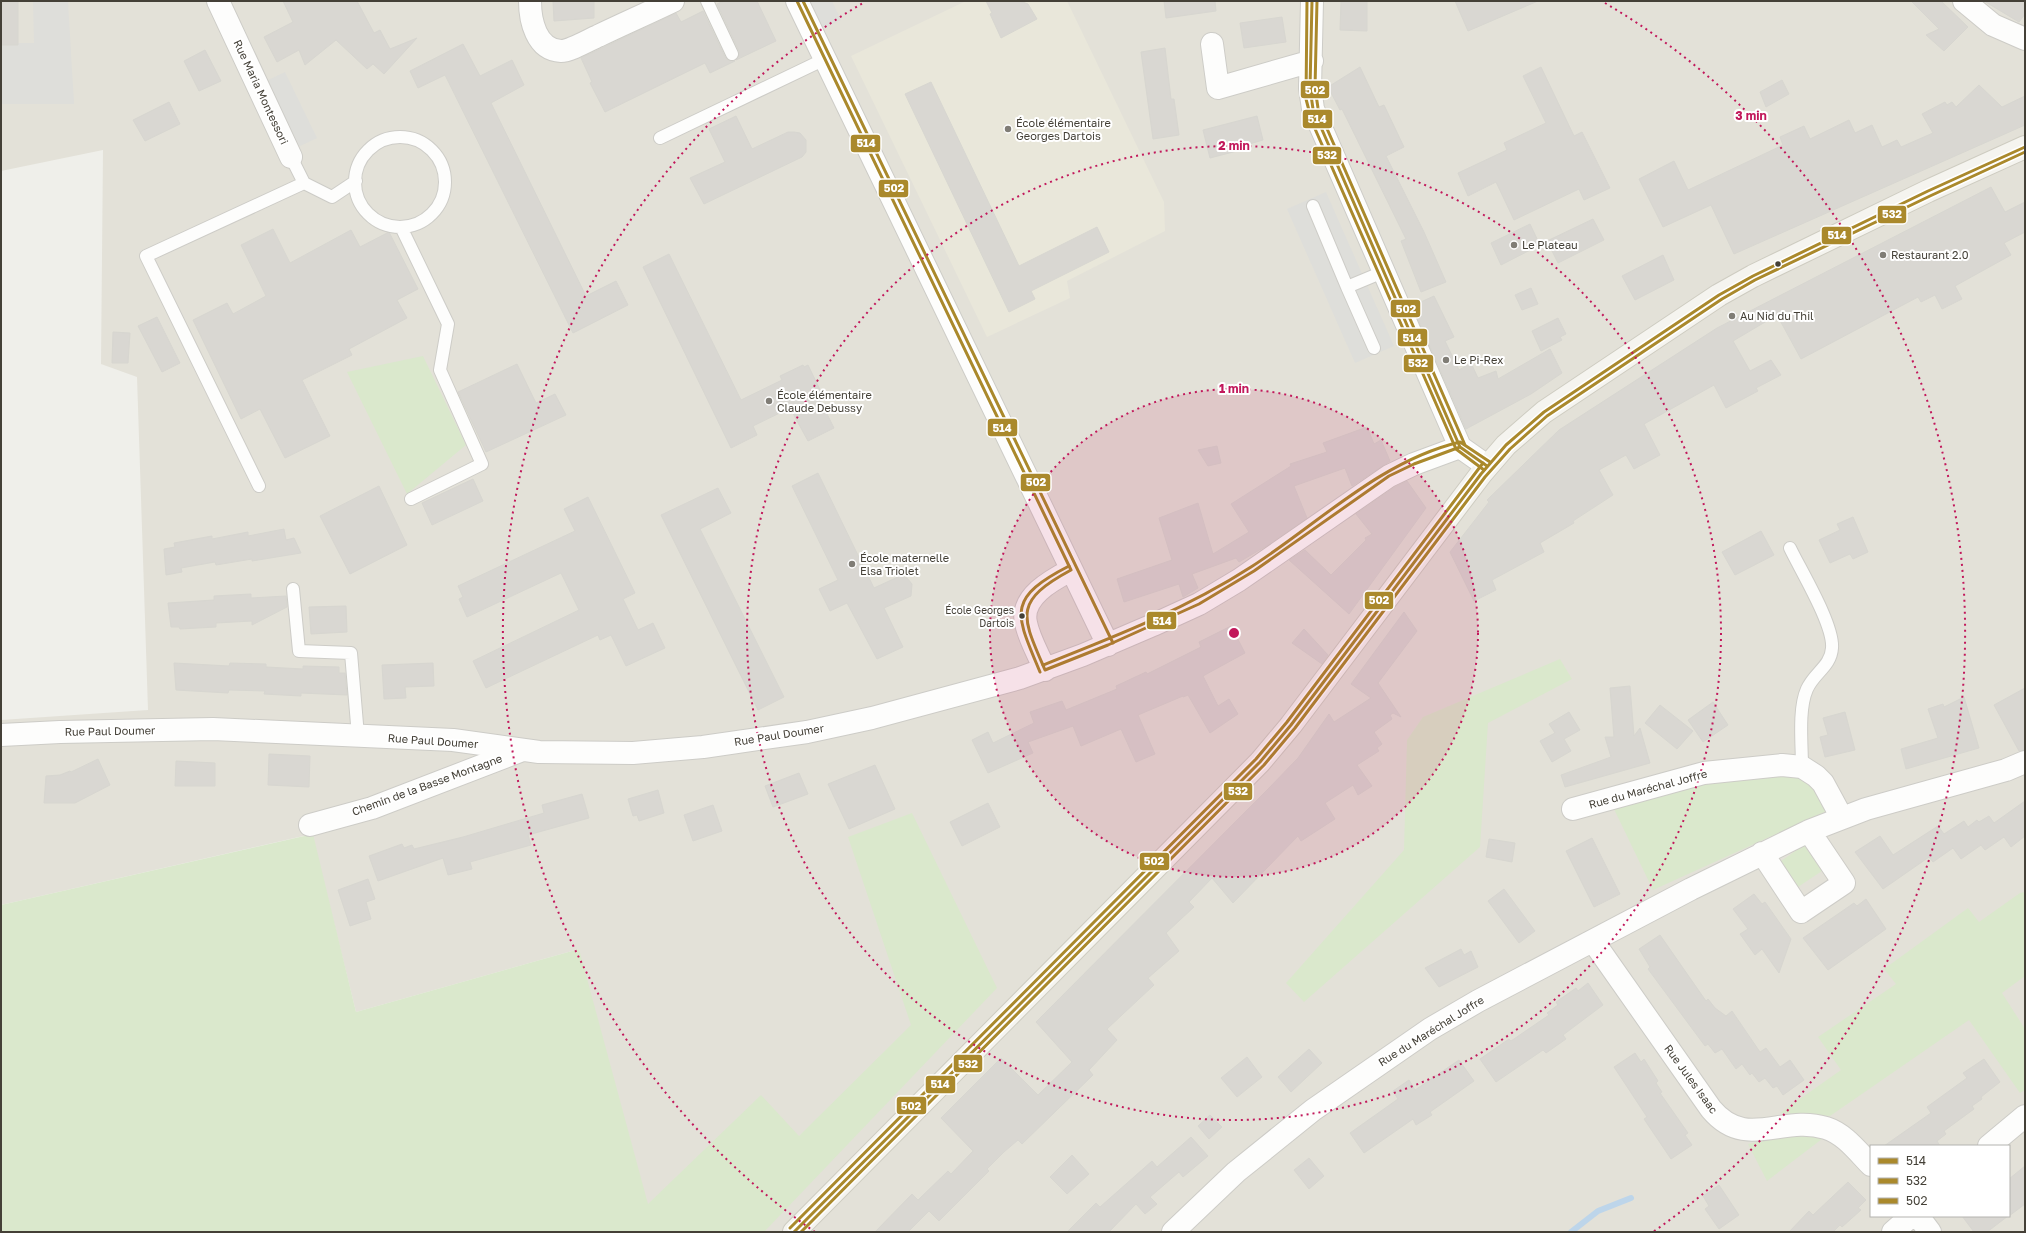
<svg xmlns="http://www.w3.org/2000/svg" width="2026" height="1233" viewBox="0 0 2026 1233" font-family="'Golos Text',sans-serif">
<rect width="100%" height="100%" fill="#efefea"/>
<path fill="#e3e1d8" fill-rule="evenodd" d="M1,1H2025V1232H617L579,949L356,1012L312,834L1,905V720L148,710L137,377L101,364L103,150L1,171ZM1871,1146H2009V1216H1871Z"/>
<path fill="#e9e7da" d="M966,1H1067L1164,202L1165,231L1067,281L1070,298L987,337L851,56Z"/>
<path fill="#dae8cc" d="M423,356L466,445L407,494L347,372Z
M1560,659L1572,679L1488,723L1480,847L1304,1002L1286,983L1404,850L1407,740L1423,717Z
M1784,774L1810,780L1827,811L1653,890L1613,807L1688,782Z
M912,813L997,988L764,1232H1V905L313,834L356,1012L579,949L648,1204L761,1095L799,1136L911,1025L848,837Z
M1804,845L1822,871L1798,887L1781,861Z
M2025,892V976L2002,993L2025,1029V1090L2020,1093L1969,1020L1830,1116L1780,1113L1841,1070L1818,1037L1896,984L1884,969L1968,908L1979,922L2020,893Z
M1798,1134L1822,1139L1767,1181L1748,1144Z"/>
<path fill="#dededa" d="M33,1H68L74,104H1V43H34Z
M809,1H832L841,20L822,29Z
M285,72L317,138L298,147L266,81Z
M1326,192L1394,346L1355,363L1287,209Z"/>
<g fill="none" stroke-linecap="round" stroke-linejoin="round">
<path stroke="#bdd5ea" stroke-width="6" d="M1571,1232L1598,1211L1631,1198"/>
</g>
<path fill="#d9d7d2" stroke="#d7d6d0" d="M1,1H18V45H1Z
M283,1H357L374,33L380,30L390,49L417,38L384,74L373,64L367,69L336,40L305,65L299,50L277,62L264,37L293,22Z
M553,1H594V18L554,21Z
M724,1H757L776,41L736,60L739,55V51L717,4Z
M986,1H1020L1028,4L1037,19L1001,38L990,14L992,13Z
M1164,1H1215L1216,11L1166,18Z
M1341,1H1367V31L1340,30Z
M1455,1H1538L1468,31Z
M1911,1H1941L1968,27L1944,51L1926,35L1939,29Z
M1984,1H2025V14L2019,22Z
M703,11L725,57L728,60L735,61L710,73L705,63L605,112L590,83L592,82L581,58L676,13L681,22Z
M1282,17L1286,42L1244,48L1240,23Z
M463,44L480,76L512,60L524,85L491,103L586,296L616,281L628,305L573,333L445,75L418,88L410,71Z
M1165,48L1171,99H1174L1179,135L1153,139L1141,52Z
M205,50L221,81L199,91L184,61Z
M1360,67L1379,107L1384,105L1404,147L1386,156L1424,232L1446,282L1421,292L1401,241L1406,239L1342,109L1340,110L1328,87Z
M1541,67L1574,136L1582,132L1610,188L1584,200L1579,189L1514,220L1496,182L1468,196L1458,173L1507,150L1504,143L1546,123L1523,76Z
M1782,80L1789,94L1766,107L1760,92Z
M931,82L1019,266L1097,227L1109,252L1031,291L1035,299L1009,312L905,94Z
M1979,85L2002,107L2025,96V125L1734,254L1711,205L1663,227L1639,179L1674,161L1688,190L1783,145L1780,137L1804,126L1810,139L1849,120L1855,133L1872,125L1882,147L1897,140L1901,147L1933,133L1922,114L1945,102L1947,105L1952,102L1956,107Z
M169,102L180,124L145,141L133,120Z
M736,116L752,149L788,132H794L800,133L806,140V152L802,157L704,204L690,178L725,162L709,129Z
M1257,116L1263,140L1236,148L1237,151L1210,158L1203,130Z
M1991,187L2005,212L2025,202V232L2004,243L2011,255L1955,286L1962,299L1942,309L1935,295L1921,302L1918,297L1801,359L1777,315L1733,341L1750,371L1771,360L1781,375L1756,388L1758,391L1726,408L1714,385L1644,424L1660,455L1634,469L1626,455L1599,470L1613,495L1573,521L1574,523L1540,543L1544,552L1492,580L1496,590L1474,601L1450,552L1489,502L1487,500L1559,430L1717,328Z
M1593,219L1604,240L1558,263L1547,241Z
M1530,224L1540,245L1501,265L1491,243Z
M273,229L290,263L351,230L360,247L389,232L418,289L397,300L407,318L349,349L352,355L302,380L330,436L285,458L260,409L241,419L193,320L227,303L233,314L266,296L241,245Z
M669,254L741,400L782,380L780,376L803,365L804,367L808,365L823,396L819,398L834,428L808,441L790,408L753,426L757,435L731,448L643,267Z
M1663,255L1674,280L1635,300L1622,276Z
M1531,288L1538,304L1522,310L1515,295Z
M1434,296L1454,337L1445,341L1459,370L1471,363L1478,378L1496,371L1498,379L1550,349L1562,373L1531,394L1466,429L1412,306Z
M157,317L180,363L162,372L138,326Z
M1558,318L1566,334L1560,337L1562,340L1541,351L1532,331Z
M113,332L130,333L128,363H112Z
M517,364L536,403L555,394L566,415L486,452L458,392Z
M1367,427L1374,444L1381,440L1390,461L1352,486L1345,468L1294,486L1307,518L1268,545L1239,562L1236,558L1192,574L1198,588L1183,597L1179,584L1124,602L1117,579L1172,560L1159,518L1198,503L1213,554L1249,532L1231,504L1291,466L1290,464L1327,452L1323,443Z
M1217,446L1221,463L1208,466L1198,450Z
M818,473L874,588L900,576L907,578L912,584L911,596L884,608L903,647L877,659L847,603L830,611L819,589L838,580L792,486Z
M473,479L483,501L432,525L422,503Z
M1407,481L1426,508L1349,614L1289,560L1305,550L1331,575L1366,540L1365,538L1372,534L1356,514L1395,487Z
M379,486L407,545L350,574L320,516Z
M718,488L731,513L700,529L784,697L758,710L661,515Z
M588,497L635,593L623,599L638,630L653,623L665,648L626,666L611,635L600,640L598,635L486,688L473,661L579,610L561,573L467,617L459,599L463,597L458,586L575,531L564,509Z
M1853,517L1868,552L1853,559L1850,554L1830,563L1819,540L1840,530L1837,524Z
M284,529L286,540L294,538L301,553L252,561V559L216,565L215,562L181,568L182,572L166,575L164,549L175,547L174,543L212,536V539L248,532V536Z
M1761,531L1774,555L1735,575L1722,552Z
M251,594V598L286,596L287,607L252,625V621L216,623V627L180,629L179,627H171L168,603L214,600V596Z
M346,606L347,632L311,634L309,607Z
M1404,612L1417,631L1378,683L1401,717L1393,713L1390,715L1392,719L1374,732L1382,744L1377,748L1379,751L1357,765L1372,786L1358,795L1353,785L1325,803L1335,819L1301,841L1298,836L1233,903L1212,878L1189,902L1194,907L1166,933L1179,951L1148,978L1154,985L1107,1029L1117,1040L1089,1070L1093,1075L1022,1144L1018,1140L1004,1152L987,1169L989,1171L939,1221L929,1211L908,1232H875L912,1194L918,1200L948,1171L951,1174L973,1151L941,1118L1001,1058L1038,1095L1072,1062L1036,1022L1268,789L1298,758L1329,714L1334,722L1371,698L1351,684Z
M1231,626L1245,653L1203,676L1218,706L1229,699L1238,714L1210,733L1188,695L1183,697V696L1138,715L1155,754L1136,762L1121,729L1081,746L1073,726L1028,742L1033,753L988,773L972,740L988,732L993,743L1034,723L1030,712L1062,701L1066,710L1117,689L1116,686L1146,672L1147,674L1201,647L1199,642Z
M1304,629L1328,655L1322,664L1292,643Z
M174,663L229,666L230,663L266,664V667L303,669V666L339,667V673H345L347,695L301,693V696L264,694L265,691L229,690L228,693L176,690Z
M433,663L434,686L405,687L406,698L384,699L382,665Z
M1630,686L1634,736L1640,728L1650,763L1565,787L1561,775L1611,757L1605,737H1614L1610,688Z
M2025,688V750L2019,751L1994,705Z
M1964,697L1979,748L1906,769L1901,749L1938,738L1928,709L1943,704L1944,707Z
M1713,702L1728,725L1703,742L1688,720Z
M1660,705L1693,731L1677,749L1645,723Z
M1569,712L1580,730L1564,739L1571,751L1552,762L1540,741L1555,733L1549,724Z
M1845,712L1855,750L1825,757L1820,737L1828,735L1823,718Z
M269,754L310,756L309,787L268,785Z
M98,759L110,785L75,803H44L46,776L60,775L70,771L71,772Z
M176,761L215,763V786H175Z
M875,765L895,809L849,829L828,784Z
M799,773L808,794L773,807L765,786Z
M658,790L664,813L639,821L637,815L633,816L628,799Z
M582,794L589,818L528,835L531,845L470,862L472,869L448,875L443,858L378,881L369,856L402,844L404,848L412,845L414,849L463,837L544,813L542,805Z
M2025,801V836L2011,847L2004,837L1985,850L1981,845L1961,859L1953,848L1933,862L1929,857L1883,889L1855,852L1880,836L1893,855L1938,826L1944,834L1964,821L1968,827L1977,820L1979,822L1989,816L1994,823Z
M988,803L1000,827L962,846L950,822Z
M713,805L722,831L693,841L684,815Z
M1592,838L1620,894L1594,907L1566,851Z
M1489,839L1515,843L1512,862L1486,857Z
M368,879L375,899L366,902L371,919L350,926L338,890Z
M1504,889L1535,931L1519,943L1488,901Z
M1754,894L1762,904L1765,902L1791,939L1779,973L1762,949L1755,955L1740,934L1748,929L1733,909Z
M1866,899L1886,929L1828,970L1803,938L1854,903L1857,906Z
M1660,935L1706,1001L1708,999L1715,1008L1726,1016L1732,1011L1760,1052L1766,1048L1780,1067L1790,1060L1804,1080L1783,1095L1777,1086L1773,1088L1765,1078L1759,1082L1752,1073L1750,1075L1742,1064L1736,1069L1722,1049L1715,1053L1708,1044L1705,1046L1648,969L1650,967L1639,949Z
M1461,949L1464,955L1471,951L1478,967L1439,987L1425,968Z
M1588,983L1603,1005L1563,1035L1566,1039L1546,1053L1543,1050L1496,1082L1480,1059L1509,1039L1511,1041L1549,1015L1547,1013L1558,1005L1556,1002L1576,988L1578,991Z
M1309,1049L1322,1063L1291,1092L1278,1077Z
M1635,1053L1641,1062L1644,1059L1658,1081L1656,1083L1662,1092L1660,1093L1688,1133L1685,1135L1692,1145L1671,1159L1644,1119L1647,1117L1614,1067Z
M1247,1057L1262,1077L1237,1097L1221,1078Z
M1984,1059L2000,1082L1981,1097L1982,1099L1972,1106L1974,1109L1944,1131L1946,1134L1937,1141L1940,1146H1884L1931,1113L1927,1107L1967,1078L1963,1073Z
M1459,1060L1474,1081L1430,1112L1432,1115L1416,1125L1413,1119L1364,1153L1350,1133L1398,1099L1393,1091L1409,1080L1415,1090Z
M1210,1115L1222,1127L1209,1139L1198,1126Z
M1191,1137L1208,1156L1183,1177L1179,1172L1150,1197L1157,1204L1145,1214L1136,1204L1109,1232H1067L1096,1203L1100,1207L1152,1161L1157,1167Z
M1072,1155L1089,1174L1067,1194L1050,1177Z
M1309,1158L1324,1176L1309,1189L1294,1170Z
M2025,1166V1204L2009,1216V1179Z
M1848,1182L1866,1200L1858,1208L1861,1210L1842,1227L1840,1225L1833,1232H1789L1809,1211L1813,1215Z
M1719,1185L1739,1215L1719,1229L1705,1209L1709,1206L1703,1196Z
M1962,1216H2008L1987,1232H1974Z"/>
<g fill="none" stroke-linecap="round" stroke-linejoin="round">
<g stroke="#cdccc7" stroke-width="14">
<path id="service" d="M707,1L732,54
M355 182a45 45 0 1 1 90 0a45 45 0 1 1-90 0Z
M660,138L825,59
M291,157L304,183
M304,183L332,197L356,181
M1313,206L1347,287L1383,272
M401,227L448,324L440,370L482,464L411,499
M1347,287L1374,348
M259,486L146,256L304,183
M1790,548C1801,571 1834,625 1832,648C1831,666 1814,673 1807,689C1798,709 1802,744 1802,767
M293,589L299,651L351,653L358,736"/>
</g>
<g stroke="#cdccc7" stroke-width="24">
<path id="minor" d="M218,1L291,157
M530,1C530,20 536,50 561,51C570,51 589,40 598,36C623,24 648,13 673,1
M797,1L1108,645
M1312,1L1310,88L1313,109L1460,447
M1964,1L1993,25L2025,39
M1212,44L1218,88L1312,61
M1045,670C1039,655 1029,639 1026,623C1020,597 1052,580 1071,570
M1,735L60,732L213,729L453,740L539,752L633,753L703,747L807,732L872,718L1020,678L1083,655L1153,625L1199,604L1239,580L1389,476L1414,464L1460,447L1487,466
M1573,809L1704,773L1782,765L1802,767L1816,776L1823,783L1842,818
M310,825L372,808L520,751
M1762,853L1801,912L1844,883L1809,831
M1593,941L1711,1109C1746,1151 1782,1114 1826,1128C1845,1134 1858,1152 1871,1165
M1989,1146L2025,1116
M1918,1216L1930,1232
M1173,1232L1236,1172L1313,1110L1430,1029L1478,1001L1691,889L1809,831L1866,809L2006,770L2025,762
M1893,1232L1911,1216"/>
</g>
<g stroke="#ceccc1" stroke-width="24">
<path id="secondary" d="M794,1232L1260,762L1291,725L1481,474L1506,445L1544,412L1719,295L1753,276L1928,191L2025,147"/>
</g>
<use href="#service" stroke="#fdfdfc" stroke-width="12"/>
<use href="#minor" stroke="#fdfdfc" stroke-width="22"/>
<use href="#secondary" stroke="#f5f4ef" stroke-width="22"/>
<g stroke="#fff" stroke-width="6">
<path id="bus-1" d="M797,1L1071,570
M1312,1L1310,88L1313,109L1460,447
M1045,670L1108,645L1199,604L1254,571L1389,476L1414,464L1460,447L1487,466
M1045,670C1022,616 1012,602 1071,570
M794,1232L1260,762L1291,725L1481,474L1506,445L1544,412L1719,295L1753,276L1928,191L2025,147"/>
</g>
<g stroke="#fff" stroke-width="6">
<path id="bus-2" d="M1307,1L1306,99L1312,122L1456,449L1484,470
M801,1232L1264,765L1295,728L1485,477L1510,449L1547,416L1722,299L1755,280L1930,196L2025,152"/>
</g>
<g stroke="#fff" stroke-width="6">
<path id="bus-3" d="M803,1L1113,643
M1317,1L1315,88L1318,108L1465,445
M1043,665C1114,637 1186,609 1251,567C1318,524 1380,461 1460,442L1490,462
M1040,672C1016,614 1005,599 1069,566
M790,1228L1256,759L1287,722L1483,463"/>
</g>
<use href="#bus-1" stroke="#aa892c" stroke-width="3"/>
<use href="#bus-2" stroke="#aa892c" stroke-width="3"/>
<use href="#bus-3" stroke="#aa892c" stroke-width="3"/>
</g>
<circle cx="1234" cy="633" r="244" fill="#c2185b" fill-opacity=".12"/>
<g fill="none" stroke="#c2185b" stroke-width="2" stroke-dasharray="2 4">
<circle cx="1234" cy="633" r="244"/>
<circle cx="1234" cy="633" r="487"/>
<path d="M815 1232A731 731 0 0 1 863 3M1605 3A731 731 0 0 1 1653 1232"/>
</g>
<g fill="#807d76" stroke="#fff" stroke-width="1.5">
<circle cx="1008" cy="129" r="4"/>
<circle cx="1514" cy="245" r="4"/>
<circle cx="1883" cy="255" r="4"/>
<circle cx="1732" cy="316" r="4"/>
<circle cx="1446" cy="360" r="4"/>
<circle cx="769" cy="401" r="4"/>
<circle cx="852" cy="564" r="4"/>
</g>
<g fill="#444037" stroke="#fff" stroke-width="1.5">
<circle cx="1778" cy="264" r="3.5"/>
<circle cx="1022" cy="616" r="3.5"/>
</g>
<g text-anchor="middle" stroke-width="4" stroke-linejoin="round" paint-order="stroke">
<g font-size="10" fill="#444037" stroke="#fff" text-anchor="end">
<text x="1014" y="614">École Georges<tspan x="1014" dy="13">Dartois</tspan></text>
</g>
<g font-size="11" fill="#444037" stroke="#fff">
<text transform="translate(261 92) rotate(65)" y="4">Rue Maria Montessori</text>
<text transform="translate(110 731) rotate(-1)" y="4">Rue Paul Doumer</text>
<text transform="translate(779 735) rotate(-9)" y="4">Rue Paul Doumer</text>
<text transform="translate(433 741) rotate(4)" y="4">Rue Paul Doumer</text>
<text transform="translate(427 785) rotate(-20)" y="4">Chemin de la Basse Montagne</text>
<text transform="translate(1648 789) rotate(-15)" y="4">Rue du Maréchal Joffre</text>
<text transform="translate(1431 1031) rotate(-32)" y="4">Rue du Maréchal Joffre</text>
<text transform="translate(1691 1079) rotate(54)" y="4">Rue Jules Isaac</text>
</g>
<g font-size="11" fill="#444037" stroke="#fff" text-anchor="start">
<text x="1016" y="127">École élémentaire<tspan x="1016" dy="13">Georges Dartois</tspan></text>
<text x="1522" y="249">Le Plateau</text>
<text x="1891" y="259">Restaurant 2.0</text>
<text x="1740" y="320">Au Nid du Thil</text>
<text x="1454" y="364">Le Pi-Rex</text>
<text x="777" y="399">École élémentaire<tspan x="777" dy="13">Claude Debussy</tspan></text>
<text x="860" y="562">École maternelle<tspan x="860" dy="13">Elsa Triolet</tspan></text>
</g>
</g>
<circle cx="1234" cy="633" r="6" fill="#c2185b" stroke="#fff" stroke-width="2"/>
<g font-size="12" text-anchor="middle" font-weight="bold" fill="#c2185b" stroke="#fff" stroke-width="4" stroke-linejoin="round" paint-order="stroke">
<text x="1751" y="120">3 min</text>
<text x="1234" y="150">2 min</text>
<text x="1234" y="393">1 min</text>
</g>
<g stroke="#fff" stroke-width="1.5">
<rect x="1300" y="80" width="30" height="19" rx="4" fill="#aa892c"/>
<rect x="1302" y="109" width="31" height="20" rx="4" fill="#aa892c"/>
<rect x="850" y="134" width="31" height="19" rx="4" fill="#aa892c"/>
<rect x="1312" y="146" width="30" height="19" rx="4" fill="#aa892c"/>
<rect x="878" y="179" width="31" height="19" rx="4" fill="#aa892c"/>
<rect x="1877" y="205" width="30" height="19" rx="4" fill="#aa892c"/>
<rect x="1821" y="226" width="31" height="19" rx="4" fill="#aa892c"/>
<rect x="1390" y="299" width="31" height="19" rx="4" fill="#aa892c"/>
<rect x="1397" y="328" width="31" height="19" rx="4" fill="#aa892c"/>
<rect x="1403" y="354" width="31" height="19" rx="4" fill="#aa892c"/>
<rect x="987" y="418" width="31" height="19" rx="4" fill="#aa892c"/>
<rect x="1020" y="473" width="31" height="19" rx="4" fill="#aa892c"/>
<rect x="1364" y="591" width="30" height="19" rx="4" fill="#aa892c"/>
<rect x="1146" y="611" width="31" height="19" rx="4" fill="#aa892c"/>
<rect x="1223" y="782" width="30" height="19" rx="4" fill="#aa892c"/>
<rect x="1139" y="852" width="31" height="19" rx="4" fill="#aa892c"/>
<rect x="953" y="1054" width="30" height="19" rx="4" fill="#aa892c"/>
<rect x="925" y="1075" width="31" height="19" rx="4" fill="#aa892c"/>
<rect x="896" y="1096" width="31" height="19" rx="4" fill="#aa892c"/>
</g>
<g font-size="11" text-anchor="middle" font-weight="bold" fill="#fff">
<text x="1315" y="94">502</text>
<text x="1317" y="123">514</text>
<text x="866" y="147">514</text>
<text x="1327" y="159">532</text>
<text x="894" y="192">502</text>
<text x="1892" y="218">532</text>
<text x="1837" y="239">514</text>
<text x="1406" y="313">502</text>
<text x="1412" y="342">514</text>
<text x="1418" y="367">532</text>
<text x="1002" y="432">514</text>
<text x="1036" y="486">502</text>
<text x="1379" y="604">502</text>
<text x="1162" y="625">514</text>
<text x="1238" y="795">532</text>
<text x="1154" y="865">502</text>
<text x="968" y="1068">532</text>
<text x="940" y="1088">514</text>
<text x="911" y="1110">502</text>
</g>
<rect width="2026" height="1233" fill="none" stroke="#444037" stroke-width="4"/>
<rect x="1870" y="1145" width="140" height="72" fill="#ffffff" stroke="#b4b3af"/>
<rect x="1878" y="1158" width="20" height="6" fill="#aa892c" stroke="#b4b3af"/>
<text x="1906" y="1165" font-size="12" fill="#444037">514</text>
<rect x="1878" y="1178" width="20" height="6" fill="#aa892c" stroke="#b4b3af"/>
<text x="1906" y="1185" font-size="12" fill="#444037">532</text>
<rect x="1878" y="1198" width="20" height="6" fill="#aa892c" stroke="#b4b3af"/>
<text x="1906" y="1205" font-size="12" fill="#444037">502</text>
</svg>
